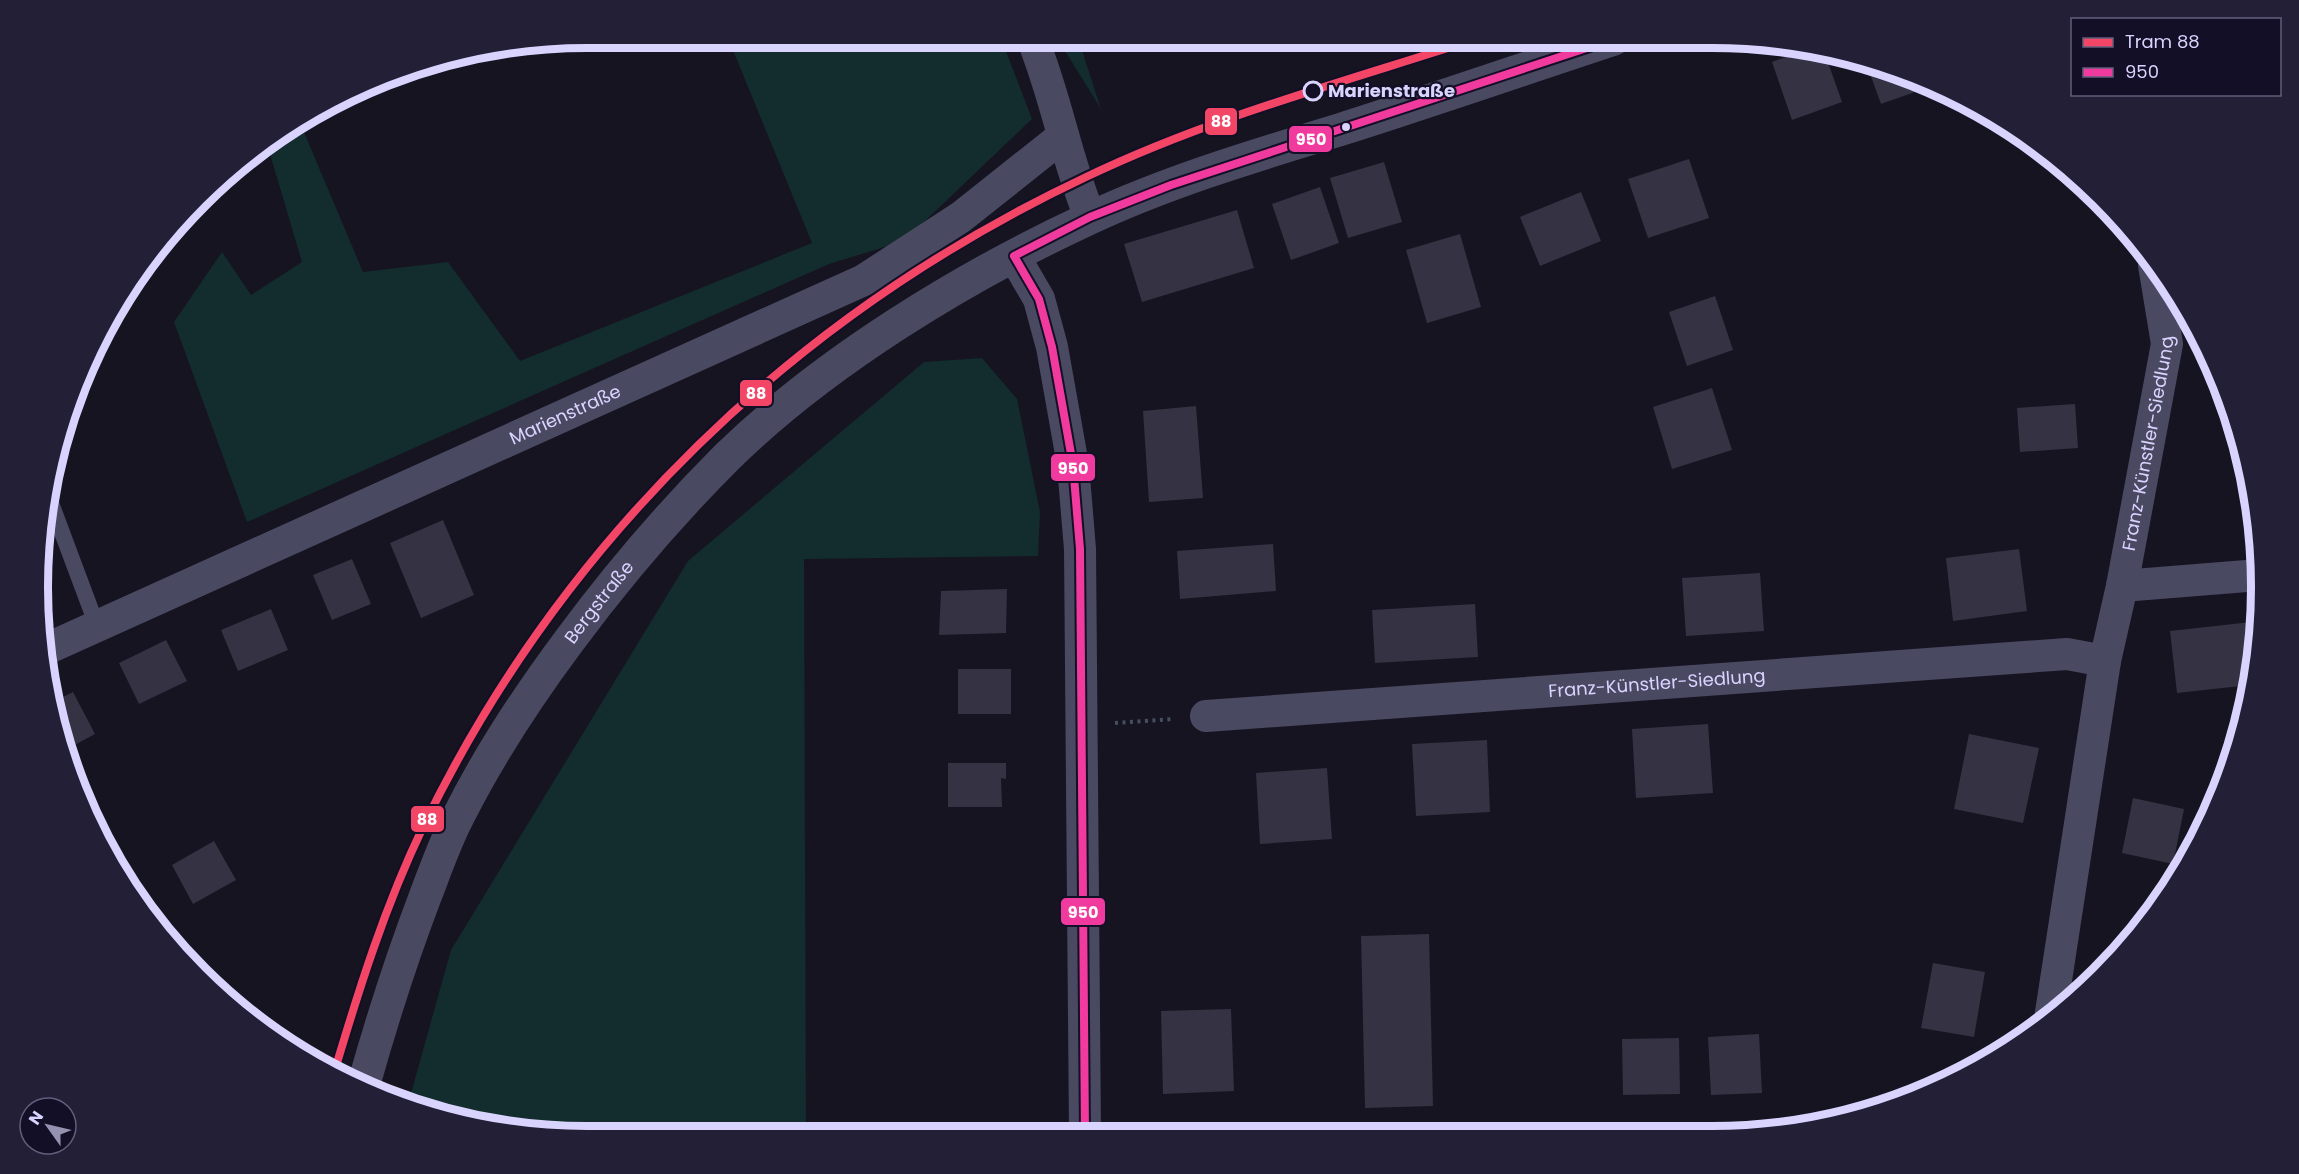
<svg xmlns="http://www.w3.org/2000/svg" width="2299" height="1174" viewBox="0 0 2299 1174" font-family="Poppins,sans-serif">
<rect width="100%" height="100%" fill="#161421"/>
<path fill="#132c2d" d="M728,38H1001L1032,119L904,241L829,264L247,522L174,322L222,252L251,295L302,262L267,144L301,125L363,272L448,262L520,361L812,243Z
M1057,38H1078L1101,109Z
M982,358L1017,399L1040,512L1038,556L804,559L806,1135H551L445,1118L408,1104L451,950L688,561L924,362Z"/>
<path fill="#343243" d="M1808,49L1824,51L1842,102L1792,120L1772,62Z
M1865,60L1904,75L1932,86L1881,104Z
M1689,159L1709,218L1648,238L1628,179Z
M1384,162L1402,222L1348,238L1330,178Z
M1320,187L1339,243L1291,260L1272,204Z
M1581,192L1601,241L1540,266L1520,217Z
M1237,210L1254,268L1142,302L1124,244Z
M1460,234L1481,307L1427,323L1406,250Z
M1715,296L1733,350L1687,366L1669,312Z
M1712,388L1732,450L1672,469L1653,407Z
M2075,404L2078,448L2020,452L2017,408Z
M1196,406L1203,498L1149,502L1143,411Z
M2249,480L2257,515V529H2250Z
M443,520L474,595L421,618L390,543Z
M1273,544L1276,591L1180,599L1177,551Z
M2019,549L2027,611L1953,621L1946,558Z
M352,559L371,604L332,620L313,575Z
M1760,573L1764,631L1686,636L1682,578Z
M1007,589L1006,633L939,635L941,591Z
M1475,604L1478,657L1375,663L1372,610Z
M271,609L288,650L238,671L221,630Z
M2260,621L2250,685L2177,693L2170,631Z
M166,640L187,681L139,704L119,663Z
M958,669H1011V714H958Z
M73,692L95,734L69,748L55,701Z
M1708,724L1713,793L1636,798L1632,729Z
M1969,734L2039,748L2023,823L1954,809Z
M1487,740L1490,812L1416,816L1412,744Z
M948,763H1006V779L1001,778L1002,807H948Z
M1327,768L1332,839L1260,844L1256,773Z
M2133,798L2184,809L2173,864L2122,853Z
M214,841L236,880L193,904L172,865Z
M1429,934L1433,1106L1365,1108L1361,936Z
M1933,963L1985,972L1974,1037L1921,1028Z
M1231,1009L1234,1091L1163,1094L1161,1011Z
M1759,1034L1762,1093L1711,1095L1708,1037Z
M1679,1038L1680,1094L1623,1095L1622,1039Z"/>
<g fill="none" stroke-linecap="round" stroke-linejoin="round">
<path stroke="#44505f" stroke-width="4" stroke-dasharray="3 4.5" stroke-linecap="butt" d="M1115,723L1174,719"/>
<path stroke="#4a4962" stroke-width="16" d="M48,495L97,626"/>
<g stroke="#4a4962" stroke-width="32">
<path d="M1032,38C1056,96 1066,159 1090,217"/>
<path d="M1014,256L1039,299L1052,347L1073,465L1080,549L1085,1134"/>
<path d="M2122,586L2259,575"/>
<path id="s1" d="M42,651L864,280L961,217L1063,136"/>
<path id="s2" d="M1206,716L2067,654L2105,661"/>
<path id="s3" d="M2050,1019L2105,661L2122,586L2167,344L2154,265"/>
</g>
<path stroke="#4a4962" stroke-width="33" id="s4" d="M363,1087C381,1023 401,960 425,897C435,871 445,842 458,817C489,755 528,696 569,641C617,576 670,514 727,457C825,361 965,276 1088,219C1169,181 1257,155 1342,129C1433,100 1523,69 1614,39"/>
<g stroke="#130f26" stroke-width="12">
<path id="bus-1" d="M1014,256L1039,299L1052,347L1073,465L1080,549L1085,1134
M1014,256L1090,217L1171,185L1614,39"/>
</g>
<use href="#bus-1" stroke="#f13a9d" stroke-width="8"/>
<g stroke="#130f26" stroke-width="12">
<path id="tram-1" d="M334,1073C359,989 385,906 423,827C563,538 796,314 1086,177C1211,117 1347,81 1479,38"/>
</g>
<use href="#tram-1" stroke="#f34667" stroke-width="8"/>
</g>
<circle fill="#130f26" stroke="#d9d4ff" stroke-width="3" cx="1313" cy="91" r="9"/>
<circle fill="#d9d4ff" stroke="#130f26" stroke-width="2" cx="1346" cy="127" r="5"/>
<g text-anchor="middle" stroke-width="4.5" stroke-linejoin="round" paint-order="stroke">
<g font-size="18" font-weight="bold" fill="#d9d4ff" stroke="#130f26" text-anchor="start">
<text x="1328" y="97">Marienstraße</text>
</g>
<g font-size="18" fill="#d9d4ff" stroke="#130f26">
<text dy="6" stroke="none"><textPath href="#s1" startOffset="574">Marienstraße</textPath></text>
<text dy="6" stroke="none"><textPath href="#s3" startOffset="584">Franz-Künstler-Siedlung</textPath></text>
<text dy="6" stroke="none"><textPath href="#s4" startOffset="544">Bergstraße</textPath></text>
<text dy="6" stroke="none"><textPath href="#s2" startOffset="452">Franz-Künstler-Siedlung</textPath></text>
</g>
</g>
<path d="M0 0H2299V1174H0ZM587 48H1712A539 539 0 0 1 2251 587V587A539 539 0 0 1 1712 1126H587A539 539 0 0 1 48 587V587A539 539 0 0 1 587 48Z" fill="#231f37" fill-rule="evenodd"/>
<path fill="none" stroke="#d9d4ff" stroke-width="8" d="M587 48H1712A539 539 0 0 1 2251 587V587A539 539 0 0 1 1712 1126H587A539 539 0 0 1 48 587V587A539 539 0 0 1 587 48Z"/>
<g stroke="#130f26" stroke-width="2">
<rect x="1204" y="107" width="34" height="29" rx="6" fill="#f34667"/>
<rect x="1288" y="125" width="45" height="28" rx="6" fill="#f13a9d"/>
<rect x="739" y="379" width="34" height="28" rx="6" fill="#f34667"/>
<rect x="1050" y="453" width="46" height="29" rx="6" fill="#f13a9d"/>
<rect x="410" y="805" width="35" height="28" rx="6" fill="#f34667"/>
<rect x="1060" y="897" width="46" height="29" rx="6" fill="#f13a9d"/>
</g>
<g font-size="16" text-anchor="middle" font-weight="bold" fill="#fff">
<text x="1221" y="127">88</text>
<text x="1311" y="145">950</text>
<text x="756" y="399">88</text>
<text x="1073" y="474">950</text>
<text x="427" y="825">88</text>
<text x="1083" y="918">950</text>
</g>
<rect x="2071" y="18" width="210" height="78" fill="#130f26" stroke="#625e7d" stroke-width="1.5"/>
<rect x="2083" y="38" width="30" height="9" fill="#f34667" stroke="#625e7d" stroke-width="1.5"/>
<text x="2125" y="48" font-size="18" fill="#d9d4ff">Tram 88</text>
<rect x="2083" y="68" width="30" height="9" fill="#f13a9d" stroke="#625e7d" stroke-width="1.5"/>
<text x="2125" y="78" font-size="18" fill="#d9d4ff">950</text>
<g transform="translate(48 1126) rotate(304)"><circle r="28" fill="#130f26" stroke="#625e7d" stroke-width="1.5"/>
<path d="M0-4.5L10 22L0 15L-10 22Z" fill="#9591b1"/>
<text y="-9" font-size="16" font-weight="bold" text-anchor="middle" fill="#d9d4ff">N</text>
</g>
</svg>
